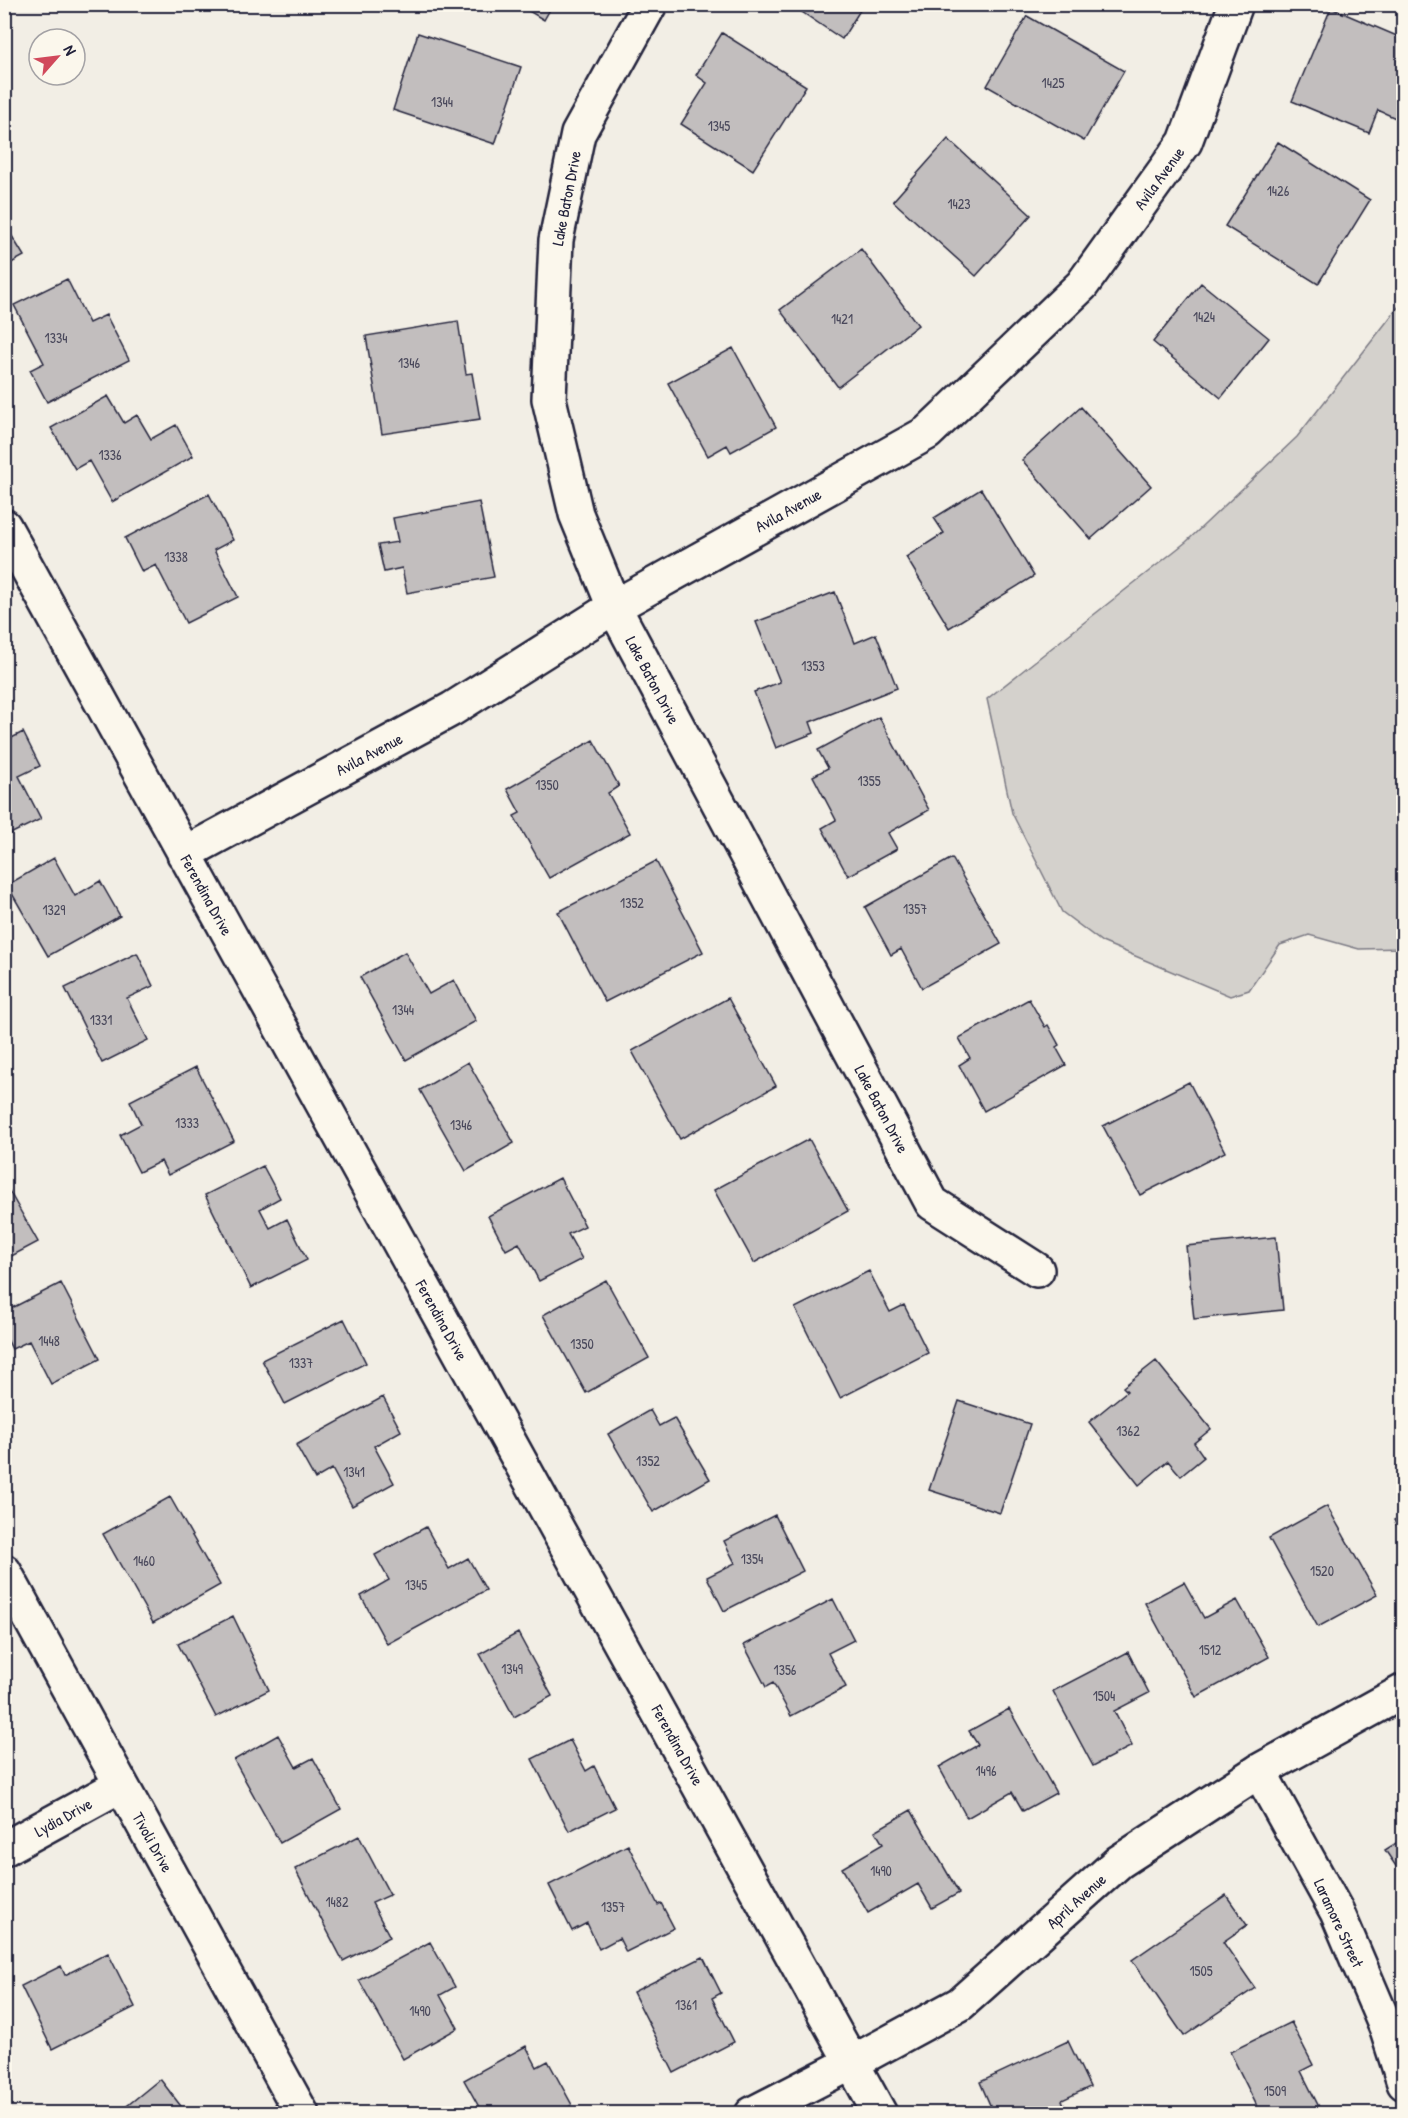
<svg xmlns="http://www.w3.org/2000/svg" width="1408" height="2118" viewBox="0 0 1408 2118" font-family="'Patrick Hand',sans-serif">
<rect width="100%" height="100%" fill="#f2eee5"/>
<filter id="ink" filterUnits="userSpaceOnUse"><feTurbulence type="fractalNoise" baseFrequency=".0167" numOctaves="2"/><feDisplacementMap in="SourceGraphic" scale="12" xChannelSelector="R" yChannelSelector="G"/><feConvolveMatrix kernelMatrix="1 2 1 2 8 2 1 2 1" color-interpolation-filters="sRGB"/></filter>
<g filter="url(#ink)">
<path fill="#d4d1cc" stroke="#7b7a84" stroke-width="1.5" d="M1403,301V948L1359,949L1309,935L1280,945L1249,990L1230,996L1102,942L1062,912L1012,813L987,699L1186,542L1297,437Z"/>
<path fill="#c2bebe" stroke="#22223b" stroke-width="1.5" d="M517,4H553L544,20Z
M790,4H864L842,39Z
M1331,8L1404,39V116L1402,121L1378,110L1369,133L1292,101Z
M1027,16L1124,71L1084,141L987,86Z
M418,33L521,67L495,144L393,110Z
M722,33L806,86L753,170L681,124L707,83L696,75Z
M948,139L1031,215L976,276L893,201Z
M1278,142L1370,200L1318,284L1225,226Z
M4,223L24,256L4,267Z
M861,249L918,325L838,387L780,310Z
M67,279L89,323L106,315L129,360L47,402L30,370L44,363L14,305Z
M1201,283L1269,338L1221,398L1153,342Z
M458,321L466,374L472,373L480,419L382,434L366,336Z
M733,348L776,427L731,452L727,445L708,456L668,383Z
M108,396L124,423L137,415L151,439L176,425L193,456L112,502L89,461L75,469L51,428Z
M1081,407L1151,486L1091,539L1022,460Z
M981,489L1034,576L949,628L906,557L944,533L934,518Z
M209,494L233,540L214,550L238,597L186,623L156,565L142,572L125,538Z
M479,502L494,577L407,593L402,568L384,572L378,545L398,542L393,518Z
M835,592L855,643L876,634L897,688L810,722L814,733L776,748L754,692L780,682L756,622Z
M879,717L929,810L888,833L897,849L848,876L822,828L836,820L813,776L828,768L818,750Z
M23,732L40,766L19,776L41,819L4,837V742Z
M593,740L619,786L608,793L630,833L549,878L514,816L520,813L507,789Z
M54,858L75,896L100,881L120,916L48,956L7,885Z
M952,858L1001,944L922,988L901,949L891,955L865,907Z
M656,861L703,952L605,1002L558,912Z
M405,952L429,994L454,980L476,1021L406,1060L360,977Z
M137,953L153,986L127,998L148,1040L102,1063L65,988Z
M728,998L776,1086L680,1139L632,1051Z
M1029,999L1045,1027L1048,1025L1059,1045L1056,1047L1066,1065L984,1111L959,1065L970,1058L959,1038Z
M468,1062L514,1143L466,1171L420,1090Z
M196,1067L234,1141L168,1175L161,1161L139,1172L120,1135L141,1124L130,1101Z
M1189,1082L1225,1152L1140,1195L1103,1126Z
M809,1139L848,1211L754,1263L714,1190Z
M263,1166L280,1198L260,1209L270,1228L287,1219L307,1260L251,1288L205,1195Z
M560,1178L585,1226L568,1234L582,1259L539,1281L519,1243L506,1250L488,1216Z
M4,1182L38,1242L4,1260Z
M1276,1237L1283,1310L1194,1319L1186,1246Z
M869,1271L890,1312L904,1305L928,1353L840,1398L795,1308Z
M606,1280L649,1358L586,1393L543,1315Z
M61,1283L100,1359L51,1384L29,1341L12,1349L4,1333V1312Z
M344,1319L366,1363L285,1404L262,1360Z
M1156,1361L1211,1429L1194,1443L1204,1457L1181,1476L1168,1461L1139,1485L1089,1422L1127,1391L1123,1387Z
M383,1397L401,1431L374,1446L394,1483L352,1506L332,1469L315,1479L296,1445Z
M959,1401L1030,1424L1000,1513L929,1490Z
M650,1410L659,1426L674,1418L710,1479L653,1512L608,1434Z
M170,1497L220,1585L153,1623L103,1534Z
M1327,1506L1377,1595L1318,1627L1269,1538Z
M775,1515L803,1571L724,1611L707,1577L735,1563L724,1541Z
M1404,1515V1538L1394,1520Z
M426,1527L449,1569L468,1558L486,1590L387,1644L361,1596L389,1580L375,1555Z
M1184,1582L1204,1618L1237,1600L1269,1657L1196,1697L1145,1603Z
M833,1599L854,1640L828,1653L846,1687L791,1716L773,1683L766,1687L744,1645Z
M233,1616L269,1690L216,1717L178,1644Z
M518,1633L552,1696L514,1717L480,1654Z
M1128,1652L1149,1693L1114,1711L1132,1746L1093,1766L1053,1691Z
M1009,1709L1056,1793L1023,1811L1012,1792L967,1818L939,1767L978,1745L969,1731Z
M278,1735L296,1767L313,1758L341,1809L280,1843L234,1760Z
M570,1740L586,1771L594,1766L615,1808L569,1831L532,1759Z
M911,1810L959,1893L932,1908L918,1884L868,1913L842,1868L883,1844L875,1831Z
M359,1836L390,1895L372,1903L390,1937L343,1961L295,1869Z
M1404,1838V1878L1385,1850Z
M628,1845L658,1905L661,1903L674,1928L626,1952L619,1938L599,1949L587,1923L572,1931L549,1885Z
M1226,1895L1247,1925L1223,1942L1255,1988L1184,2036L1132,1960Z
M430,1942L455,1987L440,1995L458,2028L403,2059L359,1980Z
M108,1953L135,2007L52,2049L21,1986L61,1966L65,1975Z
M703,1957L721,1993L712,1998L734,2042L674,2073L633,1992Z
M1291,2022L1313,2065L1301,2071L1319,2107L1306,2114H1261L1230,2052Z
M1068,2041L1090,2087L1062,2100L1068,2114H994L980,2082Z
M526,2046L537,2067L548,2061L572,2105L557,2114H483L464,2080Z
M160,2079L187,2114H117Z"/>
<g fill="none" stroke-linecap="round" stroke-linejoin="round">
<g stroke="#22223b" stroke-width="38">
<path id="minor" d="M650,4L578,134L556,240L549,399L576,514L614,607L932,1203L1037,1270
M4,526L880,2114
M184,854L452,709L614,607L927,433L1082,285L1185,142L1236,4
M4,1571L302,2114
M1259,1771L1337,1912L1386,2027L1404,2083
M4,1849L121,1785
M752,2114L853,2062L960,2004L1119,1862L1259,1771L1404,1691"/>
</g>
<use href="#minor" stroke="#fbf7ec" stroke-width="33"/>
</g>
</g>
<g text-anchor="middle" stroke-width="6" stroke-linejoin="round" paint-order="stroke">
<g font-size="14" fill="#4a495c">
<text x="1053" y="88">1425</text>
<text x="442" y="107">1344</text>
<text x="719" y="131">1345</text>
<text x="1278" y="196">1426</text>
<text x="959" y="209">1423</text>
<text x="1204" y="322">1424</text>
<text x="842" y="324">1421</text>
<text x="56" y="343">1334</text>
<text x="409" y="368">1346</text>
<text x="110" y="460">1336</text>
<text x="176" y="562">1338</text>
<text x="813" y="671">1353</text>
<text x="869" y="786">1355</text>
<text x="547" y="790">1350</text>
<text x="632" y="908">1352</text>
<text x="915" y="914">1357</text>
<text x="54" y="915">1329</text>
<text x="403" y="1015">1344</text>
<text x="101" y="1025">1331</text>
<text x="187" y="1128">1333</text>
<text x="461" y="1130">1346</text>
<text x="49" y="1346">1448</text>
<text x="582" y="1349">1350</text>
<text x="301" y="1368">1337</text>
<text x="1128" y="1436">1362</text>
<text x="648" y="1466">1352</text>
<text x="354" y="1477">1341</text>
<text x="752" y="1564">1354</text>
<text x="144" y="1566">1460</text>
<text x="1322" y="1576">1520</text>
<text x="416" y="1590">1345</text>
<text x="1210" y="1655">1512</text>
<text x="512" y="1674">1349</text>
<text x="785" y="1675">1356</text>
<text x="1104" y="1701">1504</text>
<text x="986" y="1776">1496</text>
<text x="881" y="1876">1490</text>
<text x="337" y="1907">1482</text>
<text x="613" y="1912">1357</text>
<text x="1201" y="1976">1505</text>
<text x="686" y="2010">1361</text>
<text x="420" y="2016">1490</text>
<text x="1275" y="2096">1509</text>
</g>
<g font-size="16" fill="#22223b" stroke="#fbf7ec">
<text transform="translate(1159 178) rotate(-54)" y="6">Avila Avenue</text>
<text transform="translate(566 198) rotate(-79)" y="6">Lake Baton Drive</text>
<text transform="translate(788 510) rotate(-29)" y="6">Avila Avenue</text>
<text transform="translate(653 680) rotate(62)" y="6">Lake Baton Drive</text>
<text transform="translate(369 754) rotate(-28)" y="6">Avila Avenue</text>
<text transform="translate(207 895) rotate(61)" y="6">Ferendina Drive</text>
<text transform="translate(882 1109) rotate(62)" y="6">Lake Baton Drive</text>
<text transform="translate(442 1320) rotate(61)" y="6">Ferendina Drive</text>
<text transform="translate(678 1745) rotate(61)" y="6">Ferendina Drive</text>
<text transform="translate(63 1817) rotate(-29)" y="6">Lydia Drive</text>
<text transform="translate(153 1842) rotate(61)" y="6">Tivoli Drive</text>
<text transform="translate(1076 1901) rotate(-42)" y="6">April Avenue</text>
<text transform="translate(1339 1923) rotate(65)" y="6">Laramore Street</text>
</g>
</g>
<rect width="1408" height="2118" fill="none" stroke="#fbf7ec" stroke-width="24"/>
<rect x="12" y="12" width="1384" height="2094" fill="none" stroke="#22223b" stroke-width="2" filter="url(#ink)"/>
<g transform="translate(57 57) rotate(62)"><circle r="28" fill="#fbf7ec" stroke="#a4a2a5" stroke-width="1.5"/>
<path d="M0-4.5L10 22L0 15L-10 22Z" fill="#d1495b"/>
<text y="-9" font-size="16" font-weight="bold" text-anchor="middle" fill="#22223b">N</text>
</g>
</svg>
